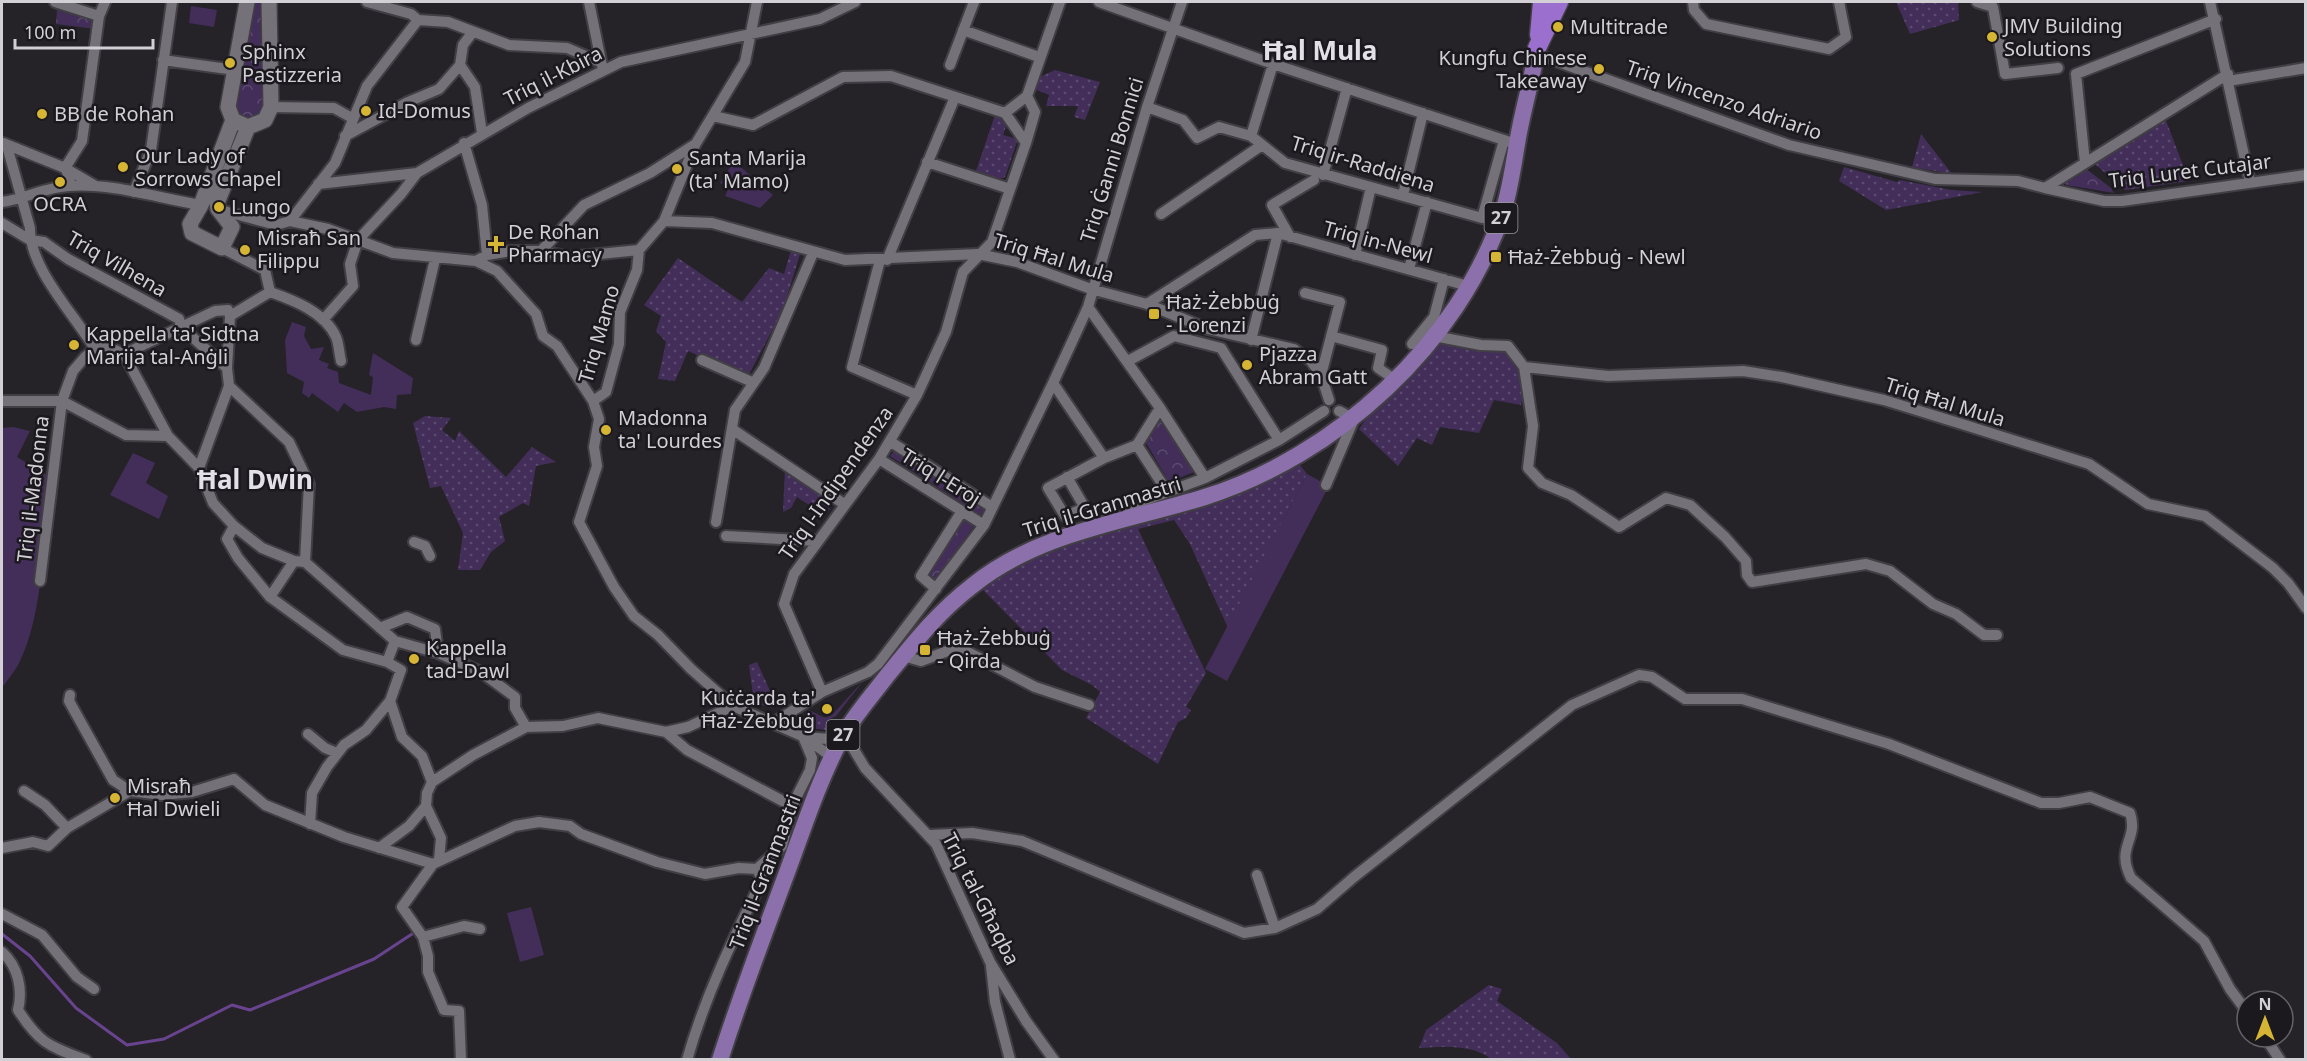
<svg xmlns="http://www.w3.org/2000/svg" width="2307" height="1061" viewBox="0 0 2307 1061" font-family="'Noto Sans',sans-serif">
<defs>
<pattern id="grass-dots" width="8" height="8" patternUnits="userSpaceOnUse" patternTransform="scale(1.5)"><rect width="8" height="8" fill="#422e59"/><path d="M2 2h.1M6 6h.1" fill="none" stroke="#5c4b70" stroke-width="1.8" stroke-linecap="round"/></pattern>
<pattern id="park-crowns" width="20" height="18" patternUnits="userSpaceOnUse" patternTransform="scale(1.5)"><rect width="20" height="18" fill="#422e59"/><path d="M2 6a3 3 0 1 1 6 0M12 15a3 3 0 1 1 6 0" fill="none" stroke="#5c4b70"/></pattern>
</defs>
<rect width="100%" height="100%" fill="#252328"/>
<path fill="url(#grass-dots)" d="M1896,2H1958L1959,20L1910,34Z
M1055,70L1100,82L1085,120L1074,117L1078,106H1046L1049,95L1034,89L1037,78Z
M995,115L1004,117L1007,123L1003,135L1018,139L1005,177L1000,179L976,171Z
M2165,118L2189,181L2125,190L2096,165L2098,159Z
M1921,134L1952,174L1912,167Z
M1844,167L1897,182L1900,180L1951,190L1983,192L1886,210L1839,181Z
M791,250L800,254L783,310L747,378L688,351L675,381L658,379L666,342L656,331L661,316L644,305L678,258L742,302L769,268L784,274Z
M1440,342L1508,351L1520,369L1527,400H1522L1521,405L1494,400L1479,433L1440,427L1432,445L1417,438L1398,466L1359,429L1369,415Z
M425,416L451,418L442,430L455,441L459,431L506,477L532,447L556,462L536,466L529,506L523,503L499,517L505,541L491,552L480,570H458L463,533L441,486L430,488L413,423Z
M1300,465L1307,474L1228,628L1190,544L1174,520L1138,529L1206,673L1186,707L1191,710L1186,718L1178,722L1158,764L1086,718L1100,692L1092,685L1062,670L980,587C1012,566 1051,547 1087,535C1159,513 1234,502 1300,465Z
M785,469L830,501V508L827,513L821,509L818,511L797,497L791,508L783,512Z
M757,662L776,704L772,708L754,703L749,665Z
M864,680L836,716L830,719L828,730L808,728L805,713L809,710L825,718L832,715Z
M1489,985L1502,989L1497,1001L1557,1043L1571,1059H1491C1472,1044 1443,1047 1419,1048L1426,1030Z"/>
<path fill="url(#park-crowns)" d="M249,2H264V111L258,122L233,115Z
M57,10L97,22L96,29L56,24Z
M2085,168L2111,188L2114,193L2066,185L2065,180Z
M1160,418L1194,472L1169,482L1145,441Z
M894,451L985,508L981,515L890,456Z
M964,516L975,524L936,581L925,574Z"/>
<path fill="#422e59" d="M191,6L217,10L214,27L189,23Z
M734,161L773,195L760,208L725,196L729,187L720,183Z
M292,322L306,327L304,336L311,349L324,347L319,360L329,364L327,368L338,372L339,383L371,395L373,377L369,375L373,353L413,378L411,394L397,395L396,409L384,407L357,412L344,403L338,412L312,393L309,398L302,393L304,382L287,373L285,340Z
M13,427L30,431L17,457L49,476C44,531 44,612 20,661C16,670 8,679 2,688V428Z
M133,453L155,463L146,483L168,496L159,519L110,495Z
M1307,474L1329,486L1227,681L1205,669Z
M531,907L544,955L520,962L507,913Z"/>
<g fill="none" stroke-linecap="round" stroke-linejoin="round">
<path stroke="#68448f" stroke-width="3" d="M2,934L30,956L76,1008L127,1045L164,1039L232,1005L250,1010L374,959L412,934"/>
<g stroke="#413f44" stroke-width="14">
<path id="street" d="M55,2L99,16
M367,2L411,14L418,20L448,22L509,45L567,48L600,62
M589,2L602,66
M1099,2L1273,64L1510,142
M1693,2L1694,10L1706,24L1829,49L1846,37L1839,2
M1977,2L1993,7L2005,74L2058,68
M2210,2L2250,182
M963,30L1039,57
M1536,54L1789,145L1935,179L2018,181L2045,188L2228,74
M163,60L235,70
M460,65L475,87L482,133
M950,65L974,2
M2228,81L2306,68
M271,107L334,108L352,118
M1147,107L1183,120L1197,138L1219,127L1251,136L1285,163L1482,218L1504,140
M713,116L753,125L843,77L891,76L1005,113
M345,136L408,102L439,89L460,65L463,45L472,33
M1251,136L1273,64
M3,143L65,168L94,185
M464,143L482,205L487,255
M1026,143L1035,112L1027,96
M7,146L30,228C29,268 75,315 95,349
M927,162L1010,189
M2085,163L2076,74L2216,19
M1323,175L1347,88
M318,184L417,173L528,108L621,62L820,19L855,2
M67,186L70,178L65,168L82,141L99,16L105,2
M2045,188L2104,201H2122L2306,175
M134,192L151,150L172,2
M1403,195L1423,113
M2,202C24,199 46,187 69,186C114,183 157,198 201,205
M220,210L276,225L290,221L328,229L393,253L476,261L497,271L536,314L543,336L557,346L593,401L599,419L594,447L597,466L579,522L614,587L634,616L658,635L691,669L733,706L802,736L832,757
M1161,214L1262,145
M290,221L335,163L367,86L418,20
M664,221L712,223L845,260L978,254L1017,262L1091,289L1147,304L1208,329L1294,349L1311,361L1321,375L1329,400
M2,223L30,240L44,242L68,259L179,319L181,327L227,368
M1290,237L1272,205L1314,180
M222,248L265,270L270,292
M541,251L584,205L650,173L694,145
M1355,255L1371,187
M880,260L852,367L917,395
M887,260L955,97
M476,261L487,255L511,251H541L570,257L639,250
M1409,269L1427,202
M270,292C293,300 325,312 336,337C339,344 339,353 341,361
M1305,293L1340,302L1321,375
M1147,304L1255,235L1278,233L1468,286
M1088,307L1160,408L1205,478
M323,320L353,286L350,264L358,240L401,194L417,173
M1331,336L1382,350L1378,368L1394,379
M1434,336L1481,345L1508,346L1524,367L1533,426L1528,468L1542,483L1571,495L1619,527L1666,498L1690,505L1725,537L1746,561L1747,575L1752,582L1866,564L1890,571L1933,604L1956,614L1984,635H1997
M416,340L435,259
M1251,340L1278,233
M1412,344L1434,317L1444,279
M124,354L215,311L228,310L230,316
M702,360L752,382
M1128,361L1174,336L1221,348L1279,440
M1524,367L1608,376L1743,371L1782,377L1884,400L1965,425L2089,464L2148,504L2205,516L2273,568L2288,583L2306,608
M1053,383L1104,458
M229,386L289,442L309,484L305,562
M2,401H62L126,435L168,436
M593,401L606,392L619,344L620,312L637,270L639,250L664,221L695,145L745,62L757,2
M732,429L844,504
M891,442L992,507
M1137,445L1166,490
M879,459L984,525
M199,468L229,386L227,368L230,316L270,292
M1067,477L1085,508L1065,516L1048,488L1104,458L1137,445L1160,408
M1326,485L1354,419L1339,411
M1127,507L1205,478L1279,440L1324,411
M716,522L735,410L764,368L813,253
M234,526L227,539L238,558L270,597L343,650L387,662L401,670L390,701L366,730L344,745L327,767L312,793L310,824
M726,536L818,541
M414,542L425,546L430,556
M40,581L62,401L73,371L85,357L95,349L106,346L124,354L168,436L199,468L213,503L234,526L262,548L294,561L305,562L395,641L438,653L481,672L515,697V708L526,727
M936,589L921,576L962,511
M270,597L294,561
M380,628L407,617L435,629L438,653
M903,656L921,661L958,647L1035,687L1089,705
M387,662L395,641
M822,692L784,604L794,574L879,459L917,395L946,332L963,272L992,242L1026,143L1005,113L1027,96L1060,2
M70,695L69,701L113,780L130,791L162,795L192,792L234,779L265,805L344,837L433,864L515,826L539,822L570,826L581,834L657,862L705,874L739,868L757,869
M390,701L402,737L422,756L432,782
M775,722L822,692L868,672L878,664L984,525L1053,383L1088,307L1147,107L1182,2
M666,732L687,750L792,806
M844,733L865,768L936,844L990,962L1026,1021L1054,1060
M308,734L325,748L337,753
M806,737L840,740
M24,791L45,805L67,828
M426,806L441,838L439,860
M930,835L972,833L1022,841L1244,933L1275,928L1317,909L1354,877L1572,705L1639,675L1652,677L1685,699H1742L1889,744L2041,803H2059L2090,797L2130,813C2139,840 2115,846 2131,878L2204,941L2230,989L2247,1012
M2,848L33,842L48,846L67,828L130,791
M379,848L409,826L426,806L427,793L432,782L473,755L526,727L563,726L598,718L666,732L688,727L733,706
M433,864L402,907L423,937L428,956V972L444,1010L459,1011L461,1060
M757,869L782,846L792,806L810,770L812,758L804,739
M1257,875L1275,928
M2,914L42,935L77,977L94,989
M423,937L464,926L480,929
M2,952C18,966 23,989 18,1010C40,1044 49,1046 86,1060
M991,966L995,1002L1010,1060
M2265,1037L2280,1060
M687,1060C705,996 733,939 762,880L757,869"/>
</g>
<g stroke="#413f44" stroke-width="18">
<path id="secondary" d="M247,2L228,107L233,120L248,127L265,120L271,107L269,2
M233,120L201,205L190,224L192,233L222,248L232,227L218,209L217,203L248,127"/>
</g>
<g stroke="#413f44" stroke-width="20">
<path id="primary" d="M720,1060C740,997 763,937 786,875C803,830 818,782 841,739C853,717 871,697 886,677C913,644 938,612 972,586C1039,532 1125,522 1205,497C1335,456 1459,344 1503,212C1510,190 1513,167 1517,144C1522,112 1532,81 1537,48"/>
</g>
<g stroke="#413f44" stroke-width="21">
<path id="highway" d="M1539,35L1542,2
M1537,48L1559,2"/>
</g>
<use href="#street" stroke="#747178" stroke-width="10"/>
<use href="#secondary" stroke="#747178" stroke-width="15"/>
<use href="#primary" stroke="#8b70ab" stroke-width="16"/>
<use href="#highway" stroke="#9b6fcd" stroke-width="18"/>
</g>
<g fill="#d6b534" stroke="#1b191e" stroke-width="2">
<circle cx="1558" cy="27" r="6"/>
<circle cx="1992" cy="37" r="6"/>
<circle cx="230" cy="63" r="6"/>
<circle cx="1599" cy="69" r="6"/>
<circle cx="366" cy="111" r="6"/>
<circle cx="42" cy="114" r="6"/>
<circle cx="123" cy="167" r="6"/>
<circle cx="677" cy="169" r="6"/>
<circle cx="60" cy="182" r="6"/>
<circle cx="219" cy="207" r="6"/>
<path d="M493 235h6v6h6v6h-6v6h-6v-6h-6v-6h6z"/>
<circle cx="245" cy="250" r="6"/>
<rect x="1490" y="251" width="12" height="12" rx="3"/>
<rect x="1148" y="308" width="12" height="12" rx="3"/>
<circle cx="74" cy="345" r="6"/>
<circle cx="1247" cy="365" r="6"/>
<circle cx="606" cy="430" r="6"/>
<rect x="919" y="644" width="12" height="12" rx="3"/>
<circle cx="414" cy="659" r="6"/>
<circle cx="827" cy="709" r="6"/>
<circle cx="115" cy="798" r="6"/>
</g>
<g text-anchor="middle" stroke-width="5" stroke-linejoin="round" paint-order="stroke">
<g fill="#1b191e" stroke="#9b999d" stroke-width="1.5">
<rect x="1484.5" y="203" width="33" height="30" rx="4.5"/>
<rect x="826.5" y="720" width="33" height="30" rx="4.5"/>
</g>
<g font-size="18" font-weight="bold" fill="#d2d0d4">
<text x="1501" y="224">27</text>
<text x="843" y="741">27</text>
</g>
<g font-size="20" fill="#d2d0d4" stroke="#1b191e" text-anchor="start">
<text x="2004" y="33">JMV Building<tspan x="2004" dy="23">Solutions</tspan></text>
<text x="1570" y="34">Multitrade</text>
<text x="242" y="59">Sphinx<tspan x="242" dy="23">Pastizzeria</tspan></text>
<text x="1587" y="65" text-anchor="end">Kungfu Chinese<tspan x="1587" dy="23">Takeaway</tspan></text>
<text x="378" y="118">Id-Domus</text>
<text x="54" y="121">BB de Rohan</text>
<text x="135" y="163">Our Lady of<tspan x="135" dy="23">Sorrows Chapel</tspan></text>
<text x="689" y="165">Santa Marija<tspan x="689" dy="23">(ta' Mamo)</tspan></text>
<text x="60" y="211" text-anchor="middle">OCRA</text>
<text x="231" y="214">Lungo</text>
<text x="508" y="239">De Rohan<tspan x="508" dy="23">Pharmacy</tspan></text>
<text x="257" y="245">Misraħ San<tspan x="257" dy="23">Filippu</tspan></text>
<text x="1508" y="264">Ħaż-Żebbuġ - Newl</text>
<text x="1166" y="309">Ħaż-Żebbuġ<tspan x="1166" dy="23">- Lorenzi</tspan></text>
<text x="86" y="341">Kappella ta' Sidtna<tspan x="86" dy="23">Marija tal-Anġli</tspan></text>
<text x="1259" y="361">Pjazza<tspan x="1259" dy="23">Abram Gatt</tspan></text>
<text x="618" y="425">Madonna<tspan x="618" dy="23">ta' Lourdes</tspan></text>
<text x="937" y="645">Ħaż-Żebbuġ<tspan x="937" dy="23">- Qirda</tspan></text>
<text x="426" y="655">Kappella<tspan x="426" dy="23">tad-Dawl</tspan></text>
<text x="815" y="705" text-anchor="end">Kuċċarda ta'<tspan x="815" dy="23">Ħaż-Żebbuġ</tspan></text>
<text x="127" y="793">Misraħ<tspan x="127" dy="23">Ħal Dwieli</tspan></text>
</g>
<g font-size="20" fill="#d2d0d4" stroke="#1b191e">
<text transform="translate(553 76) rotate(-27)" y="7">Triq il-Kbira</text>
<text transform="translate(1724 100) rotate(19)" y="7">Triq Vincenzo Adriario</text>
<text transform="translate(1112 160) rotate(-73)" y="7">Triq Ġanni Bonnici</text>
<text transform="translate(1363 164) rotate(17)" y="7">Triq ir-Raddiena</text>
<text transform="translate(2190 171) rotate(-7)" y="7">Triq Luret Cutajar</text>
<text transform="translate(1378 242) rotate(15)" y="7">Triq in-Newl</text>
<text transform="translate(1054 258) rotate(17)" y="7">Triq Ħal Mula</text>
<text transform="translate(117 264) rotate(30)" y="7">Triq Vilhena</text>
<text transform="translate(599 334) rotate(-74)" y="7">Triq Mamo</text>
<text transform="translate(1945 402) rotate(17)" y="7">Triq Ħal Mula</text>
<text transform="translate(941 477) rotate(32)" y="7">Triq l-Eroj</text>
<text transform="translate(836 483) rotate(-55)" y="7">Triq l-Indipendenza</text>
<text transform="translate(33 489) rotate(-83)" y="7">Triq il-Madonna</text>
<text transform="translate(1102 507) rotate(-17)" y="7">Triq il-Granmastri</text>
<text transform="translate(765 872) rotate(-69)" y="7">Triq il-Granmastri</text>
<text transform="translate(981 899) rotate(63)" y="7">Triq tal-Għaqba</text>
</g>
<g font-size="26" font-weight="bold" fill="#e3e1e8" stroke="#1b191e">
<text x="1320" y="60">Ħal Mula</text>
<text x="255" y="489">Ħal Dwin</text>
</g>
</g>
<rect width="2307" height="1061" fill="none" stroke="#d2d0d4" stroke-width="6"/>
<g transform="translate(2265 1019)"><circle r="28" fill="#1b191e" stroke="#646267" stroke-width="1.5"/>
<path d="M0-4.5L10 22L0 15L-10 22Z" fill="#d6b534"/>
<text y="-9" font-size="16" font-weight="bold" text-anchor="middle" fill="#d2d0d4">N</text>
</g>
<path d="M15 39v9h138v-9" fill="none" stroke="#d2d0d4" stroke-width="3"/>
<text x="24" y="39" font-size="18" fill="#d2d0d4" stroke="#1b191e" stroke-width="4.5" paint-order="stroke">100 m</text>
</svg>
